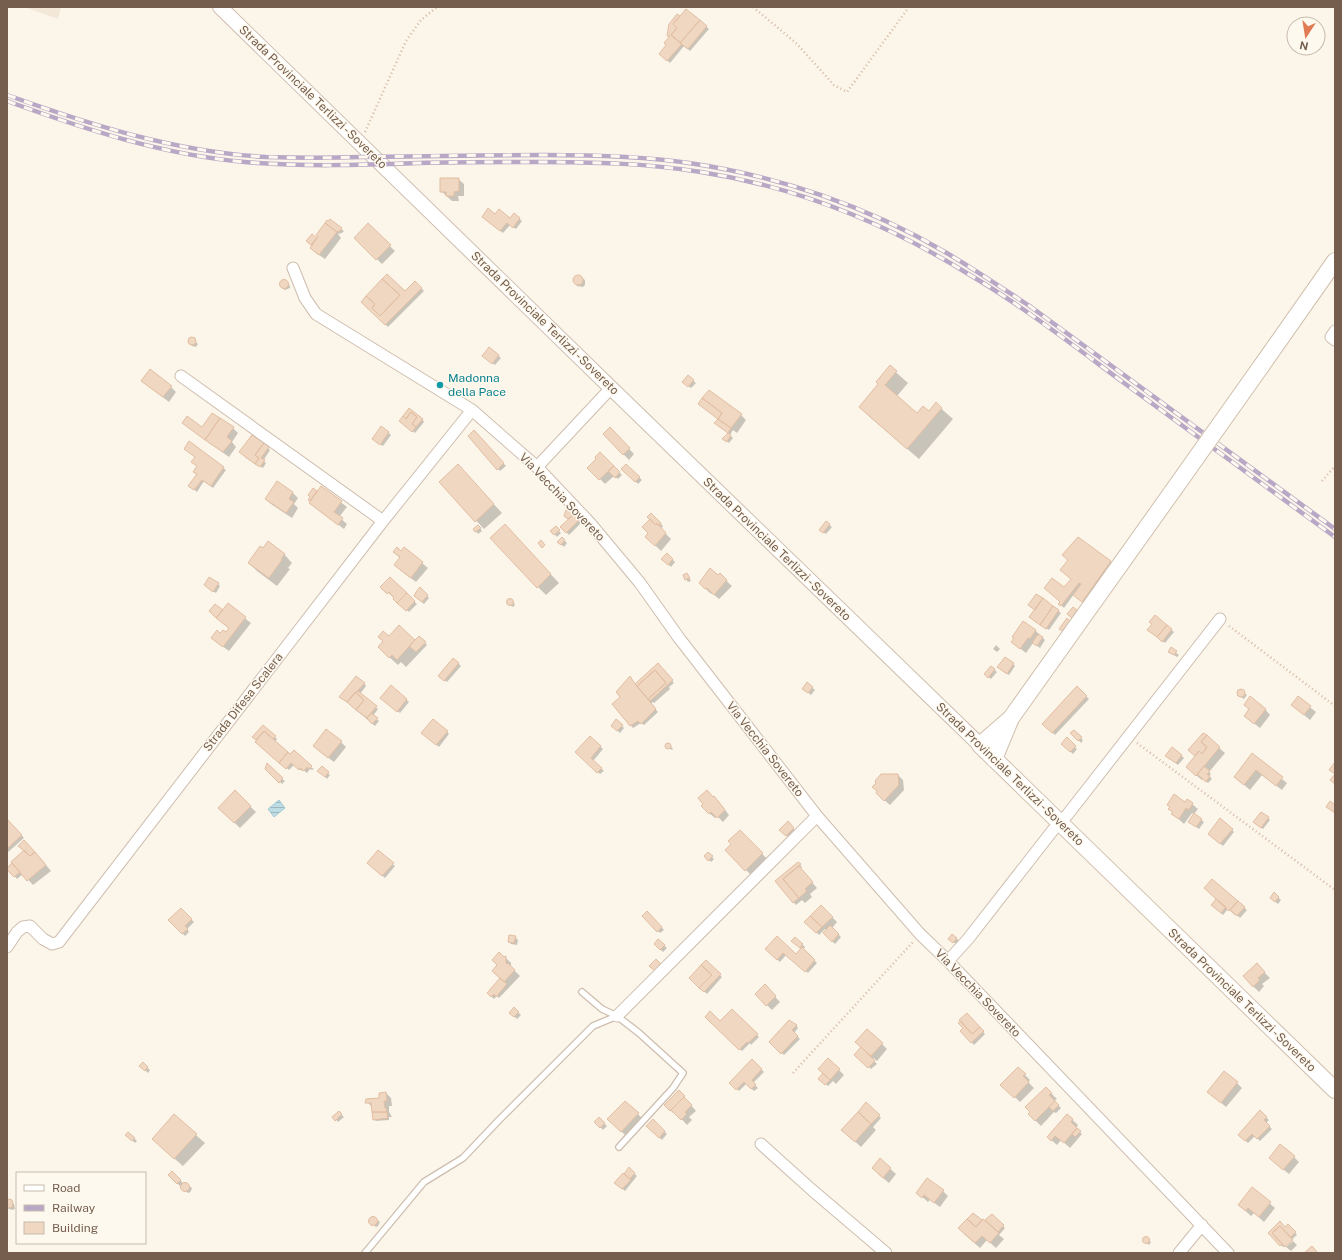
<svg xmlns="http://www.w3.org/2000/svg" width="1342" height="1260" viewBox="0 0 1342 1260" font-family="'Public Sans',sans-serif">
<defs>
<pattern id="water-rules" width="6" height="5" patternUnits="userSpaceOnUse"><rect width="6" height="5" fill="#bddde5"/><path d="M0 2.5h6" fill="none" stroke="#9eb6bc"/></pattern>
</defs>
<rect width="100%" height="100%" fill="#fcf5e9"/>
<path fill="#f3e8d7" d="M24,7H61L58,19Z"/>
<path fill="url(#water-rules)" stroke="#a4ccd6" d="M279,800L285,808L274,817L268,809Z"/>
<path fill="#0003" d="M686,10L709,29L690,51L684,46L670,63L663,56L670,37L668,36Z
M458,179L464,184V196H458L459,201H452L441,191Z
M514,214L522,221L516,229L510,225L503,233L485,219L495,215L510,219Z
M330,221L344,231L342,233L338,234L341,238L325,259L316,253L312,246L307,241L317,239Z
M368,225L395,251L382,264L355,238Z
M576,276H579L585,280V285L583,287L577,286L575,283V278Z
M281,281H285L290,286V288L285,290L282,288Z
M415,282L424,291L388,327L363,302L405,292Z
M191,339L197,343L198,344L196,347L192,346L189,343V340Z
M490,348L501,358L495,365L486,358Z
M890,367L908,383L897,396L917,414L929,413L936,404L953,419L919,459L871,418L860,407L879,385Z
M688,377L696,383L691,388L686,384Z
M148,386L171,387L176,392L169,402Z
M741,415L746,420L737,433L733,430L730,435L733,438L729,443L724,439L729,433L718,425Z
M422,419L424,422L415,433L403,423Z
M381,427L391,435L383,446L375,441Z
M202,428H233L238,433L232,442L236,447L229,457L208,442Z
M610,429L634,454L629,460L604,434Z
M474,432L506,466L500,471L469,437Z
M189,443L226,470L213,488L204,481L197,492L192,488L198,475L194,472L198,466Z
M268,448L270,450L263,461L266,463L263,468L246,458L241,452Z
M600,453L622,475L618,479L614,476L605,484L589,468L598,459Z
M626,465L642,480L638,484L623,469Z
M466,474L502,513L484,529L440,482Z
M277,482L293,493L298,498L294,504L298,508L292,518L271,504L266,499Z
M321,487L347,507L339,517L347,524L344,529L310,503L311,501L309,500L313,489L317,492Z
M568,511L581,523L569,535L561,527L569,520L566,517Z
M651,515L663,526L661,529L671,539L661,551L647,537L650,533Z
M826,522L832,527L826,534L820,530Z
M480,528L482,531L478,534L474,529Z
M558,530L561,533L557,537L552,531Z
M513,534L559,583L546,595L538,587Z
M562,538L567,543L564,547L559,542Z
M263,550L284,554L292,563L288,568L290,569L277,586L257,571L249,563Z
M394,552H401L422,563L428,568L416,582L400,570V558Z
M667,554L675,562L671,567L662,559Z
M1110,562L1113,564L1085,603L1074,594L1064,608L1060,604L1064,589L1072,579Z
M687,574L691,581L688,582L684,576Z
M720,575L732,586L719,599L712,593L711,594L700,583L719,577Z
M390,579L417,604L409,612L382,587Z
M218,584L220,586L216,593L208,588Z
M420,589L429,598L424,604L418,599Z
M1037,595L1061,613L1049,630L1036,622L1031,617L1036,610Z
M509,599H511L513,601L515,605L513,607L508,604L507,602Z
M228,605L251,623L229,651L218,643L221,634H226L229,628L210,611L223,612Z
M1155,617L1174,632L1165,643L1154,635L1153,624Z
M1035,630L1045,640L1040,648L1033,643L1026,653L1012,642Z
M379,637H389L415,641L419,637L427,645L406,667L401,662L398,665L387,655L384,642Z
M996,645L1000,649L997,652L993,649Z
M1171,649L1179,655L1177,657L1172,654Z
M454,659L461,666L447,682L439,676Z
M1013,664L1015,666L1009,675L1001,669Z
M658,665L674,683L669,687L670,689L654,703L653,702L651,704L658,712L644,725L641,723L633,728L614,704Z
M991,667L997,672L991,679L985,674Z
M364,683L366,686L360,694L378,709L373,716L379,721L375,726L343,699Z
M807,683L815,690L811,695L806,691Z
M391,687L409,702L400,713L384,700Z
M1077,688L1089,699L1055,735L1043,724Z
M1240,690L1247,695L1244,699L1237,695Z
M1298,698L1316,712L1310,720L1292,705Z
M1265,709L1270,715L1260,728L1251,721Z
M616,720L624,728L620,733L612,726Z
M263,726L277,739L275,742L290,755L314,769L312,770L310,769L307,773L303,770L302,771L294,765L289,770L254,737Z
M1074,731L1083,740L1081,743L1072,733Z
M447,732L449,734L439,747L425,735Z
M1203,734L1225,753L1209,772L1211,774L1209,776L1212,779L1208,783L1203,779L1202,780L1192,772Z
M590,737L603,749L593,761L604,771L600,774L576,752Z
M1067,739L1077,749L1073,754L1062,744Z
M341,742L346,747L334,762L319,751Z
M668,743L669,744L673,749L672,750L669,748L667,746Z
M1181,755L1184,758L1178,765L1169,758Z
M1252,755L1287,783L1282,790L1262,775L1250,790L1235,777Z
M266,768L282,779L285,781L282,784Z
M322,768L330,775L327,779L319,771Z
M898,775L903,780L904,790L890,805L882,798Z
M235,792L256,812L240,828L219,808Z
M713,798L719,802L729,815L723,822L717,816L715,818L709,813Z
M1186,803L1192,804L1198,809L1194,814L1192,813L1184,824L1173,814L1174,813L1169,809Z
M1195,815L1204,822L1199,829L1192,824Z
M1268,818L1270,820L1263,829L1257,824Z
M7,820L24,838L7,853Z
M788,823L796,831L789,838L781,830Z
M1232,830L1234,832L1223,846L1211,836Z
M740,831L770,862L754,878L726,850L732,844Z
M25,851L40,858L51,871L33,885L23,874L17,879L8,869Z
M378,851L395,866L385,878L368,863Z
M708,853L714,859L711,862L705,856Z
M798,863L802,867L800,869L817,888L810,894L812,897L805,903L802,900L796,905L776,882Z
M1212,880L1247,910L1240,918L1236,914L1235,915L1228,909L1223,915L1212,905L1217,899Z
M1274,894L1281,900L1278,904L1273,900Z
M821,906L837,922L832,928L841,937L835,944L824,933L827,930L825,929L819,935L806,922Z
M181,909L194,922L187,929L189,932L185,936L170,920Z
M647,912L664,930L660,933L643,916Z
M953,935L959,941L956,944L952,941Z
M515,937L518,940L517,945L511,944L509,942Z
M795,938L805,947L803,950L817,963L808,973L786,955L780,962L766,949L796,955L802,949L793,941Z
M658,940L667,948L663,952L655,944Z
M505,957L511,963V967L520,976L499,998L497,996L494,999L488,993L501,978L498,965L504,958Z
M706,961L722,977L707,994L690,978Z
M1262,970L1270,978L1262,984L1264,986L1259,992L1244,977Z
M765,986L780,1002L772,1010L756,994Z
M514,1009L521,1015L517,1019L510,1013Z
M732,1010L759,1037L751,1045L750,1043L742,1051L706,1017L720,1023Z
M972,1020L985,1034L974,1045L961,1031Z
M796,1025L798,1028L794,1033L800,1039L784,1055L770,1042Z
M882,1044L887,1049L877,1061L873,1058L872,1059L877,1064L871,1069L863,1061L862,1048Z
M752,1061L764,1072L753,1083L758,1088L754,1091L746,1084L739,1091L731,1083Z
M143,1063L150,1070L148,1073L141,1066Z
M1018,1068L1030,1080L1028,1082L1034,1088L1020,1102L1002,1085Z
M839,1070L844,1075L836,1084L833,1081L828,1086L820,1079L824,1073Z
M1237,1083L1242,1088L1226,1107L1214,1097Z
M1046,1088L1057,1099L1054,1101L1061,1108L1056,1113L1054,1112L1041,1126L1029,1114Z
M679,1091L696,1111L689,1117L692,1120L687,1125L674,1111L673,1113L665,1105Z
M386,1093L391,1098L392,1106H389V1112L392,1117H389V1120L376,1121L374,1119L373,1108L368,1103L380,1098Z
M625,1102L643,1119L627,1137L609,1119Z
M866,1104L881,1118L873,1127L876,1130L861,1147L848,1135Z
M339,1112L344,1117L338,1122L334,1117Z
M1260,1112L1269,1120L1266,1123L1272,1129L1260,1141L1255,1136L1248,1143L1239,1135Z
M1067,1115L1078,1125L1076,1128L1082,1134L1070,1148L1061,1140L1057,1145L1048,1137Z
M174,1116L205,1143L183,1166L161,1147Z
M599,1119L607,1126L603,1130L596,1122Z
M653,1120L667,1134L662,1140L647,1126Z
M129,1133L137,1141L135,1143L127,1135Z
M1294,1157L1299,1162L1289,1174L1275,1163Z
M880,1160L896,1174L889,1183L878,1174Z
M629,1169L637,1176L625,1191L615,1182Z
M172,1173L183,1183L180,1186L169,1175Z
M185,1183L192,1188L191,1191L189,1193L186,1192L182,1187L183,1184Z
M1252,1189L1275,1208L1264,1222L1254,1213L1251,1216L1239,1205Z
M943,1191L948,1196L940,1207L930,1200L928,1202L918,1193Z
M7,1201H11L14,1204L15,1209L12,1210L7,1208Z
M973,1214L982,1222L988,1225L992,1215L1005,1228L999,1235L1004,1239L996,1248L987,1240L980,1248L964,1234Z
M372,1218H375L380,1222L378,1226L376,1227L369,1221Z
M1280,1223L1285,1228L1288,1225L1297,1235L1283,1247L1269,1233Z
M1145,1237L1151,1242L1149,1245L1143,1241V1240Z
M1293,1241L1297,1245L1291,1251L1286,1247Z"/>
<path fill="#f0d7c1" stroke="#e2bea2" d="M686,9L700,20L680,43L671,35L677,28L673,24Z
M677,14L680,16L673,24L677,28L671,35L682,44L667,61L659,54L666,45L664,43L670,36H667L669,24Z
M700,20L707,26L688,49L680,43Z
M440,178H459V191L454,192V196H446V192H440Z
M488,208L495,214L499,209L510,218L514,213L520,218L513,228L507,223L500,231L482,217Z
M330,219L342,228L340,231L337,232L325,223L327,220L328,221Z
M325,223L337,232L319,255L310,248L318,236L316,235Z
M368,223L391,245L376,260L354,238Z
M312,234L317,238L311,245L306,241Z
M387,274L405,291L415,281L422,288L385,325L361,302L366,296L375,304L372,308L380,316L400,295L382,279Z
M573 280a5 5 0 1 1 10 0a5 5 0 1 1-10 0Z
M382,279L400,295L380,316L372,308L375,304L366,296Z
M279.5 284a4.5 4.5 0 1 1 9 0a4.5 4.5 0 1 1-9 0Z
M188 341a4 4 0 1 1 8 0a4 4 0 1 1-8 0Z
M489,347L499,355L492,364L482,356Z
M890,365L897,371L885,385L917,413L923,406L929,411L936,402L942,408L907,449L859,407L878,384L876,382Z
M150,369L172,386L163,397L141,381Z
M688,375L694,380L688,387L682,382Z
M709,390L742,414L731,428L718,419L722,413L702,398Z
M702,398L722,413L718,419L698,404Z
M409,408L423,419L416,427L412,424L417,417L411,412L406,419L403,416Z
M411,412L417,417L412,424L416,427L412,432L399,421L403,416L406,419Z
M212,413L220,418L205,440L182,423L187,416L202,427Z
M220,418L234,427L227,437L232,441L223,452L205,440Z
M718,419L731,428L728,433L714,423Z
M381,426L389,432L380,445L372,439Z
M610,427L630,448L623,455L603,434Z
M474,430L504,463L497,470L468,436Z
M728,433L731,435L727,442L722,439Z
M252,435L264,443L255,455L259,458L255,464L239,452Z
M189,441L224,467L211,486L202,480L194,490L188,486L197,474L193,472L197,466L191,462L195,457L184,449Z
M264,443L269,447L261,458L265,460L260,467L255,464L259,458L255,455Z
M600,452L614,466L599,480L587,468L596,459L595,457Z
M458,464L494,504L475,522L439,482Z
M626,464L640,477L635,482L621,469Z
M614,466L620,472L615,478L608,471Z
M277,481L293,492L289,499L294,502L286,513L265,499Z
M321,486L342,501L334,512L343,518L338,525L309,503Z
M313,488L317,491L310,501L308,500L310,497L308,495Z
M566,510H570L574,514L568,519L564,516Z
M651,513L661,523L659,526L657,523L656,525L647,517Z
M574,514L579,520L566,533L560,527Z
M650,519L656,525L657,523L666,533L655,546L645,537L648,533L642,527Z
M826,521L830,524L823,533L819,530Z
M505,524L551,574L537,588L490,538Z
M478,525L481,528L475,532L473,529Z
M556,526L560,530L554,535L550,531Z
M562,537L565,540L561,545L557,542Z
M1078,537L1111,561L1082,602L1073,595L1081,584L1079,583L1061,606L1058,604L1060,602L1057,599L1044,588L1052,578L1064,587L1071,579L1060,570L1068,560L1062,555Z
M541,540L545,545L542,548L538,543Z
M268,541L285,554L281,559L282,560L269,578L248,563L260,546L263,548Z
M397,547L401,551L404,547L423,562L411,578L394,565L400,557L393,552Z
M667,553L673,559L668,565L661,559Z
M710,568L718,575L720,573L727,580L714,595L707,588L705,589L699,583Z
M687,573L690,578L685,580L683,575Z
M209,577L219,583L213,592L204,585Z
M390,577L407,593L397,603L393,599L394,598L389,592L387,594L380,587Z
M420,587L428,595L422,602L414,596L416,592Z
M407,593L415,601L406,611L397,603Z
M1036,594L1043,598L1035,610L1028,605Z
M1043,598L1053,606L1040,625L1029,617Z
M506.5 602a3.5 3.5 0 1 1 7 0a3.5 3.5 0 1 1-7 0Z
M228,603L246,617L223,647L211,638L217,630L220,633L223,630L226,632L229,628L216,618Z
M215,604L223,610L216,618L209,611Z
M1053,606L1059,610L1046,629L1040,625Z
M1073,607L1077,610L1072,618L1067,614Z
M1155,615L1167,625L1157,637L1147,630L1152,624L1149,622Z
M1067,618L1070,621L1063,631L1059,629Z
M1023,621L1036,630L1030,639L1028,638L1020,649L1011,642L1014,638L1012,637Z
M399,625L415,640L397,660L392,655L389,658L378,647L383,641L378,637L383,631L389,636Z
M1167,625L1172,629L1162,642L1157,637Z
M1038,634L1043,637L1037,646L1032,643Z
M419,636L426,642L416,652L409,646Z
M1171,647L1177,651L1174,655L1168,652Z
M1005,657L1014,663L1007,674L997,667Z
M453,658L459,663L444,681L438,676Z
M658,663L673,680L650,701L648,699L666,683L655,670L637,686L635,684Z
M991,666L995,669L988,678L984,674Z
M655,670L666,683L648,699L637,686Z
M356,676L365,683L347,702L339,697Z
M630,676L635,684L656,709L641,724L638,721L630,726L612,704L620,697L616,692Z
M807,682L813,687L808,693L802,689Z
M391,685L407,699L397,712L380,698Z
M1077,686L1087,696L1052,733L1042,724Z
M1237 693a4 4 0 1 1 8 0a4 4 0 1 1-8 0Z
M358,691L377,706L367,718L356,710L364,700L356,693Z
M355,692L364,700L356,710L347,702Z
M1250,696L1266,709L1254,724L1244,716L1249,709L1244,705Z
M1298,696L1311,706L1304,715L1291,705Z
M371,713L378,718L372,724L367,718Z
M433,719L448,731L436,745L421,733Z
M616,719L623,725L617,731L611,726Z
M263,725L276,736L273,739L264,731L256,740L252,737Z
M326,729L342,741L328,758L313,746Z
M1074,730L1082,737L1078,741L1070,733Z
M264,731L288,752L279,763L255,742Z
M1203,733L1207,735L1201,742L1207,747L1202,754L1199,751L1195,756L1188,750Z
M1207,735L1220,747L1196,776L1186,767L1199,751L1202,754L1207,747L1201,742Z
M590,736L601,746L591,758L602,768L597,773L575,752Z
M1067,737L1076,746L1070,752L1061,744Z
M665 746a3 3 0 1 1 6 0a3 3 0 1 1-6 0Z
M1172,747L1182,755L1176,763L1165,756Z
M294,750L312,766L309,769L307,767L304,771L300,768L299,770L291,763L286,769L279,763L288,752L290,754Z
M1252,753L1283,777L1276,786L1256,770L1244,785L1234,777Z
M1335,762V784L1330,780L1335,774L1329,770Z
M267,763L283,778L279,783L265,769Z
M322,766L329,772L325,777L317,771Z
M1204,766L1210,771L1207,774L1210,776L1206,782L1197,774Z
M881,774H898L899,785L884,801L876,793L877,791L872,787L876,783L875,781Z
M235,790L251,806L234,823L218,808Z
M707,790L713,797L714,796L725,810L717,818L711,812L709,814L701,806L703,804L698,798Z
M1174,794L1185,802L1187,799L1193,803L1189,810L1186,808L1179,819L1171,814L1173,812L1168,809L1170,807L1167,805Z
M1330,801L1335,805V813L1326,807Z
M1261,812L1269,817L1261,828L1253,822Z
M1194,813L1202,819L1196,827L1188,822Z
M1220,818L1233,829L1220,844L1208,834Z
M7,819L22,835L7,849Z
M788,821L794,828L786,836L779,830Z
M740,830L763,853L745,871L725,850L731,844L728,841Z
M24,840L35,852L30,856L18,846Z
M24,850L30,856L35,852L46,865L27,881L11,862Z
M378,850L394,863L382,876L367,863Z
M708,852L713,856L708,861L704,856Z
M798,862L801,864L783,879L799,898L793,903L775,881Z
M12,863L20,872L14,877L7,870V868Z
M799,866L813,882L805,889L807,891L799,898L783,879Z
M1212,879L1238,901L1229,911L1204,888Z
M1274,892L1279,897L1275,902L1270,898Z
M1216,899L1226,907L1221,913L1211,905Z
M1238,901L1245,907L1237,916L1230,910Z
M821,905L833,917L822,927L810,916Z
M181,908L192,919L185,926L188,929L182,934L168,920Z
M647,911L662,927L657,932L642,916Z
M810,916L822,927L816,933L804,922Z
M830,925L839,934L832,942L823,933Z
M952,934L957,938L953,943L948,939Z
M509,935L516,936L514,943L508,942Z
M777,936L796,954L802,947L815,960L805,972L783,953L777,960L765,949Z
M795,937L803,944L800,948L791,941Z
M658,939L665,945L660,950L654,944Z
M499,952L504,957L506,956V963L509,964L515,970L504,982L492,971L497,965L492,960Z
M656,959L661,964L655,971L649,966Z
M706,960L721,974L704,992L699,988L712,975L701,965Z
M1257,963L1265,972L1258,978L1260,980L1253,987L1243,976Z
M701,965L712,975L699,988L689,978Z
M500,978L507,984L496,997L494,994L491,997L487,993Z
M765,984L776,996L766,1006L755,994Z
M514,1007L519,1012L514,1017L509,1013Z
M732,1009L758,1034L748,1043L747,1042L739,1050L705,1017L710,1011L720,1021Z
M967,1013L980,1027L972,1034L959,1020Z
M789,1020L797,1025L792,1030L798,1036L781,1054L769,1042Z
M961,1021L972,1034L980,1027L984,1031L971,1043L960,1031L963,1028L958,1023Z
M867,1029L883,1043L871,1056L855,1042Z
M861,1047L875,1061L868,1068L854,1055Z
M828,1058L840,1069L830,1080L818,1069Z
M752,1059L762,1069L752,1080L756,1085L751,1089L744,1082L736,1090L729,1083Z
M143,1062L148,1067L145,1071L139,1066Z
M1018,1067L1026,1074L1023,1076L1029,1082L1014,1098L1000,1085Z
M1224,1071L1238,1082L1221,1103L1207,1092Z
M823,1073L830,1080L825,1085L818,1079Z
M1046,1087L1052,1093L1049,1095L1055,1101L1035,1121L1028,1114L1030,1112L1025,1107Z
M679,1090L685,1096L670,1111L664,1105Z
M386,1092L387,1101H384L385,1108H386L387,1112H372L371,1103H365L366,1099L379,1098V1093Z
M684,1097L692,1105L685,1112L687,1114L681,1120L671,1110Z
M625,1101L639,1113L621,1132L607,1119Z
M1055,1101L1059,1105L1053,1111L1049,1107Z
M866,1102L880,1115L871,1124L858,1112Z
M1260,1110L1267,1117L1264,1120L1270,1126L1257,1139L1252,1134L1245,1141L1238,1135Z
M339,1111L342,1114L335,1121L332,1117Z
M372,1112H387L388,1118L373,1120Z
M858,1112L871,1124L855,1142L841,1130Z
M174,1114L197,1134L174,1159L152,1139Z
M1067,1114L1073,1119L1071,1122L1077,1128L1064,1143L1055,1136L1051,1141L1047,1137Z
M599,1117L605,1123L600,1128L594,1122Z
M653,1119L665,1131L659,1138L646,1126Z
M1077,1128L1081,1131L1075,1137L1072,1134Z
M128,1132L135,1138L132,1141L125,1135Z
M1280,1144L1295,1156L1283,1170L1269,1158Z
M880,1158L891,1168L883,1178L872,1168Z
M629,1167L635,1173L630,1179L624,1174Z
M172,1171L181,1180L177,1184L168,1175Z
M623,1173L631,1180L622,1189L614,1183Z
M927,1178L944,1190L934,1203L924,1195L922,1198L916,1193Z
M180.5 1187a4.5 4.5 0 1 1 9 0a4.5 4.5 0 1 1-9 0Z
M1252,1187L1271,1202L1259,1217L1248,1208L1246,1211L1238,1205Z
M9,1199L12,1200L13,1204L12,1207L9,1208H7V1200Z
M973,1213L982,1220L976,1227L967,1219Z
M992,1214L1004,1225L998,1232L985,1220Z
M368.5 1221a4.5 4.5 0 1 1 9 0a4.5 4.5 0 1 1-9 0Z
M967,1219L976,1227L983,1219L999,1233L990,1243L982,1236L975,1243L958,1228Z
M1280,1221L1285,1227L1288,1224L1296,1232L1291,1237L1280,1226L1272,1233L1282,1244L1280,1246L1268,1233Z
M1280,1226L1293,1240L1285,1247L1272,1233Z
M1142.5 1240a3.5 3.5 0 1 1 7 0a3.5 3.5 0 1 1-7 0Z
M1312,1246L1318,1253H1304Z"/>
<g fill="none" stroke-linecap="round" stroke-linejoin="round">
<g stroke="#cebeaf" stroke-width="8">
<path id="service" d="M582,992L602,1009L617,1016L639,1033L683,1073L673,1088L619,1147
M365,1253L424,1182L463,1158L499,1120L593,1026L617,1016"/>
</g>
<g stroke="#cebeaf" stroke-width="13">
<path id="minor" d="M293,268L305,298L316,314L472,410L537,467L590,523L640,583L679,638L817,816L920,934L948,961L1228,1253
M1335,331L1331,337L1335,340
M181,376L383,521
M537,467L611,388
M7,947L17,932L23,927L30,926L43,939L52,944L59,942L383,521L472,410
M948,961L968,939L1053,830L1068,814L1220,619
M617,1016L817,816
M761,1144L812,1190L886,1253
M1179,1253L1202,1225"/>
</g>
<g stroke="#cebeaf" stroke-width="16">
<path id="tertiary" d="M220,7L611,388L980,745"/>
</g>
<g stroke="#d0bfac" stroke-width="18">
<path id="secondary" d="M1262,365L1335,261
M1011,718L980,745L1335,1090
M994,759L1011,718L1172,492"/>
</g>
<path stroke="#d5baa4" stroke-width="2.5" stroke-dasharray="1 3" stroke-linecap="butt" d="M753,7L796,43L834,85L847,92L909,7
M365,132L406,41L421,20L437,7
M1322,481L1335,466
M1229,626L1335,706
M1137,743L1335,890
M793,1073L913,942"/>
<use href="#service" stroke="#fff" stroke-width="5.5"/>
<use href="#minor" stroke="#fff" stroke-width="11"/>
<use href="#tertiary" stroke="#fff" stroke-width="14"/>
<use href="#secondary" stroke="#fff" stroke-width="16"/>
<g stroke="#b9a7c6" stroke-width="4.5">
<path id="rail" d="M7,95C91,125 176,152 266,157C298,158 330,158 362,157C423,156 484,155 544,155C593,155 641,156 689,163C778,176 867,206 945,252C974,269 1002,288 1031,307L1335,529
M7,101C84,129 163,155 245,162C303,167 361,165 419,163C458,162 496,162 535,162C591,162 645,163 701,172C797,187 888,224 970,275C1024,307 1074,346 1124,383C1194,434 1265,486 1335,537"/>
</g>
<use href="#rail" stroke="#fef9ef" stroke-width="3" stroke-dasharray="9" stroke-linecap="butt"/>
<g stroke="#d0bfac" stroke-width="18" stroke-linecap="butt">
<path id="secondary-bridge" d="M1172,492L1262,365"/>
</g>
<use href="#secondary-bridge" stroke="#fff" stroke-width="16"/>
</g>
<circle fill="#0f9aa8" stroke="#fef9ef" stroke-width="1.5" cx="440" cy="385" r="4"/>
<g text-anchor="middle" stroke-width="3" stroke-linejoin="round" paint-order="stroke">
<g font-size="12" fill="#755e4d" stroke="#fef9ef">
<text transform="translate(313 97) rotate(44)" y="4">Strada Provinciale Terlizzi - Sovereto</text>
<text transform="translate(545 323) rotate(44)" y="4">Strada Provinciale Terlizzi - Sovereto</text>
<text transform="translate(562 497) rotate(46)" y="4">Via Vecchia Sovereto</text>
<text transform="translate(777 549) rotate(44)" y="4">Strada Provinciale Terlizzi - Sovereto</text>
<text transform="translate(243 702) rotate(-52)" y="4">Strada Difesa Scalera</text>
<text transform="translate(765 749) rotate(52)" y="4">Via Vecchia Sovereto</text>
<text transform="translate(1010 774) rotate(44)" y="4">Strada Provinciale Terlizzi - Sovereto</text>
<text transform="translate(978 993) rotate(46)" y="4">Via Vecchia Sovereto</text>
<text transform="translate(1242 1000) rotate(44)" y="4">Strada Provinciale Terlizzi - Sovereto</text>
</g>
<g font-size="12" fill="#0d838f" stroke="#fef9ef" text-anchor="start">
<text x="448" y="382">Madonna<tspan x="448" dy="14">della Pace</tspan></text>
</g>
</g>
<rect width="1342" height="1260" fill="none" stroke="#755e4d" stroke-width="16"/>
<rect x="16" y="1172" width="130" height="72" fill="#fef9ef" stroke="#c7bbae"/>
<rect x="24" y="1185" width="20" height="6" fill="#ffffff" stroke="#c7bbae"/>
<text x="52" y="1192" font-size="12" fill="#755e4d">Road</text>
<rect x="24" y="1205" width="20" height="6" fill="#b9a7c6" stroke="#c7bbae"/>
<text x="52" y="1212" font-size="12" fill="#755e4d">Railway</text>
<rect x="24" y="1222" width="20" height="12" fill="#f0d7c1" stroke="#c7bbae"/>
<text x="52" y="1232" font-size="12" fill="#755e4d">Building</text>
<g transform="translate(1306 36) rotate(192)"><circle r="19" fill="#fef9ef" stroke="#c7bbae"/>
<path d="M0-3L7 15L0 10L-7 15Z" fill="#e07b53"/>
<text y="-6" font-size="11" font-weight="bold" text-anchor="middle" fill="#755e4d">N</text>
</g>
</svg>
